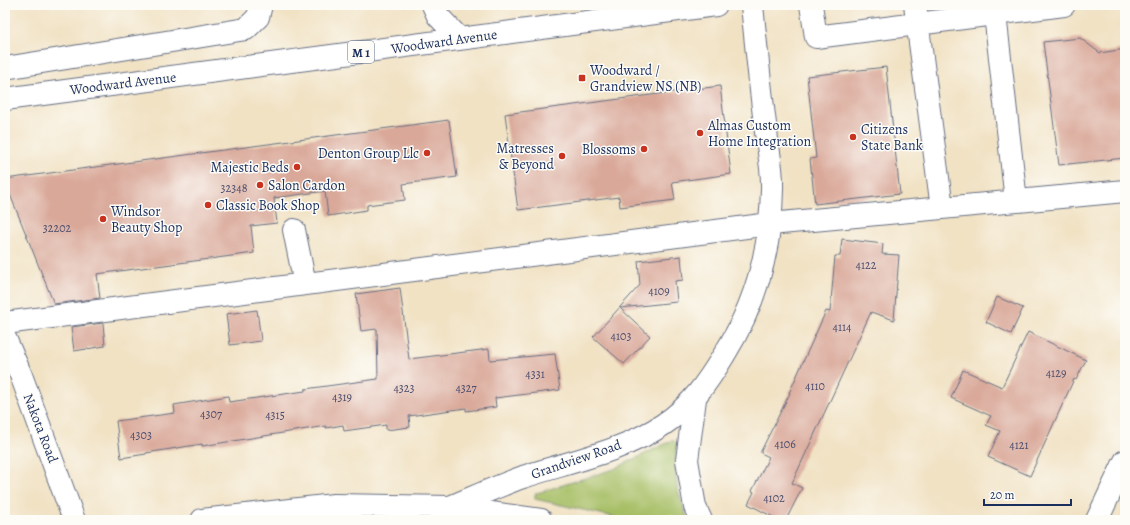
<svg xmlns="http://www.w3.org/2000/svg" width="1130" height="525" viewBox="0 0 1130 525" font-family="Alegreya,serif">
<rect width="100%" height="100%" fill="#fdfcf7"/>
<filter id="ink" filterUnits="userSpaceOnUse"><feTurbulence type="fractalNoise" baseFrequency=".025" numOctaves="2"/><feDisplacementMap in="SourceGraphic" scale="8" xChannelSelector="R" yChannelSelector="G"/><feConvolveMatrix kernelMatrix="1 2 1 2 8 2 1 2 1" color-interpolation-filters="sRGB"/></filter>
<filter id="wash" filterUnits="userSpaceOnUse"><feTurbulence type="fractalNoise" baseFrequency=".012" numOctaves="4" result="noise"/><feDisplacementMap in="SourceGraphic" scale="16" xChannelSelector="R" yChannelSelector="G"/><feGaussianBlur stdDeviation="0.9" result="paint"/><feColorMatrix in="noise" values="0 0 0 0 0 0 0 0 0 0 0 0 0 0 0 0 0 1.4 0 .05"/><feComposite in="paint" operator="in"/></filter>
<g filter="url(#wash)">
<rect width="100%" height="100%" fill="#f1e2c4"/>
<path fill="#a6be63" stroke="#607660" d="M673,440L677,444L675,464L677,488L688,520H627L535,499V494L537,493L614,469Z"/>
<g id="blocks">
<path fill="#d9a899" d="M1080,38L1100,53L1125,49V158L1059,165L1043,42Z
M886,67L900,194L815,204L810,159L816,158L807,76Z
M720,86L731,174L672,182L675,200L620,207L619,197L518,210L505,114Z
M449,120L457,177L403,184L405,200L367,205V210L328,216L325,191L274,198L277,223L251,226L254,253L97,274L100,298L54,304L5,182V179Z
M842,239L883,244L882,254L899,255L894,320L871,312L792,483L802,488L786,520H779L748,504L754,492L752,491L769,457L761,453V451L790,393H789L826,311L830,312L835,256H840Z
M681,256L683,280L675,281L677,302L620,308L650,336L624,364L593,337L640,285L638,261Z
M400,288L409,359L489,349L490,360L555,354L560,390L495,398L496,407L466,411V408L409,416L410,427L386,430V425L344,431L343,425L326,428V426L202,446V444L146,453V454L121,458L116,421L175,413L174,405L228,396L229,402L305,391V389L378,379L377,329L361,331L356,294Z
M997,297L1023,308L1011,334L986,322Z
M257,310L261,341L230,345L226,314Z
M103,323L105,346L74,351L71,327Z
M1028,332L1086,360L1076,380L1074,379L1030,476L988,457L1000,431L986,425L991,416L951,398L963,370L1002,387Z"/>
</g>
</g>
<g filter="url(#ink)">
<use href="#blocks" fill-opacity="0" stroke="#666e82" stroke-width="1"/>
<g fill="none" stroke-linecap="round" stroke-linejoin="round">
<g stroke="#666e82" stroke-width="24">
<path id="minor" d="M811,5L816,37L1064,5
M915,5L942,208
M995,14L1016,201
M294,230L305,284
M5,323L770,224L1125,191
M5,338L21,375L74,520
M695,399L687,460L695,507L701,520
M450,507C474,497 498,486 523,477C568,462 624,451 664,424C692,405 707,383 724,355C756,304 771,249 772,189C773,168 767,145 765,124C760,85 756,45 752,5
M202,520L334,505L450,507L541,520
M1097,520L1125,461"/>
</g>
<g stroke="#666e82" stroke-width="24">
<path id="major" d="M433,5L438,16L460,39
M5,68L246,29L258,17L261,5
M5,99L716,5"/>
</g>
<use href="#minor" stroke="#fff" stroke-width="22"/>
<use href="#major" stroke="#fff" stroke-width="22"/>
</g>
</g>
<g fill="#c8321e" stroke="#fdfcf7" stroke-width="1.5">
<rect x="578" y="74" width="8" height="8" rx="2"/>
<circle cx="700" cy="133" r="4"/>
<circle cx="853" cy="137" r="4"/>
<circle cx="644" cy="149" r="4"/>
<circle cx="427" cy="153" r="4"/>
<circle cx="562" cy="156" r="4"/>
<circle cx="297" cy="167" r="4"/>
<circle cx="260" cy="185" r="4"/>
<circle cx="208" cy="205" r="4"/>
<circle cx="103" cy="219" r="4"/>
</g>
<g text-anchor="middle" stroke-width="3" stroke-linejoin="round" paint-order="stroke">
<g font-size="12" fill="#4a4d6d">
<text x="234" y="192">32348</text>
<text x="57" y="232">32202</text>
<text x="866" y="269">4122</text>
<text x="659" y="295">4109</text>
<text x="842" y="331">4114</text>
<text x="621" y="340">4103</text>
<text x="1056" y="377">4129</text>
<text x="535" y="378">4331</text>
<text x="815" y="390">4110</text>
<text x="404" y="392">4323</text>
<text x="466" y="392">4327</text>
<text x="342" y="401">4319</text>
<text x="211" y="418">4307</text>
<text x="275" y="419">4315</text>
<text x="141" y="439">4303</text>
<text x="785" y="448">4106</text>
<text x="1019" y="449">4121</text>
<text x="774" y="502">4102</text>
</g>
<rect fill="#fdfcf7" stroke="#5f6c8c" stroke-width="1" x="348" y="41" width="26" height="22" rx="3"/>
<g font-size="13" font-weight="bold" fill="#1b2f5e">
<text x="361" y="57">M 1</text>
</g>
<g font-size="14" fill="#1b2f5e" stroke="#fdfcf7">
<text transform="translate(444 41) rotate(-8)" y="5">Woodward Avenue</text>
<text transform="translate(123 83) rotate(-7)" y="5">Woodward Avenue</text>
<text transform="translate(41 428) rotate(69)" y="5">Nakota Road</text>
<text transform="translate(576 459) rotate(-19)" y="5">Grandview Road</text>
</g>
<g font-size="14" fill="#1b2f5e" stroke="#fdfcf7" text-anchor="start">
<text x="590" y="75">Woodward /<tspan x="590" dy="16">Grandview NS (NB)</tspan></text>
<text x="708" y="130">Almas Custom<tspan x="708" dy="16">Home Integration</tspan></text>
<text x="861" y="134">Citizens<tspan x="861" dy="16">State Bank</tspan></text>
<text x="554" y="153" text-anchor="end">Matresses<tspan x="554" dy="16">&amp; Beyond</tspan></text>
<text x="636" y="154" text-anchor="end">Blossoms</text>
<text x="419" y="158" text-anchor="end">Denton Group Llc</text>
<text x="289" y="172" text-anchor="end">Majestic Beds</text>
<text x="268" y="190">Salon Cardon</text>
<text x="216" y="210">Classic Book Shop</text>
<text x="111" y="216">Windsor<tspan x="111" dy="16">Beauty Shop</tspan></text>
</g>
</g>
<rect width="1130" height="525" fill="none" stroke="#fdfcf7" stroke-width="20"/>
<path d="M984 499v6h87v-6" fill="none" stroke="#1b2f5e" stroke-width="2"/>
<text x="990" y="499" font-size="12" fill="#1b2f5e" stroke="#fdfcf7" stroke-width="3" paint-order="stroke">20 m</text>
</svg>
